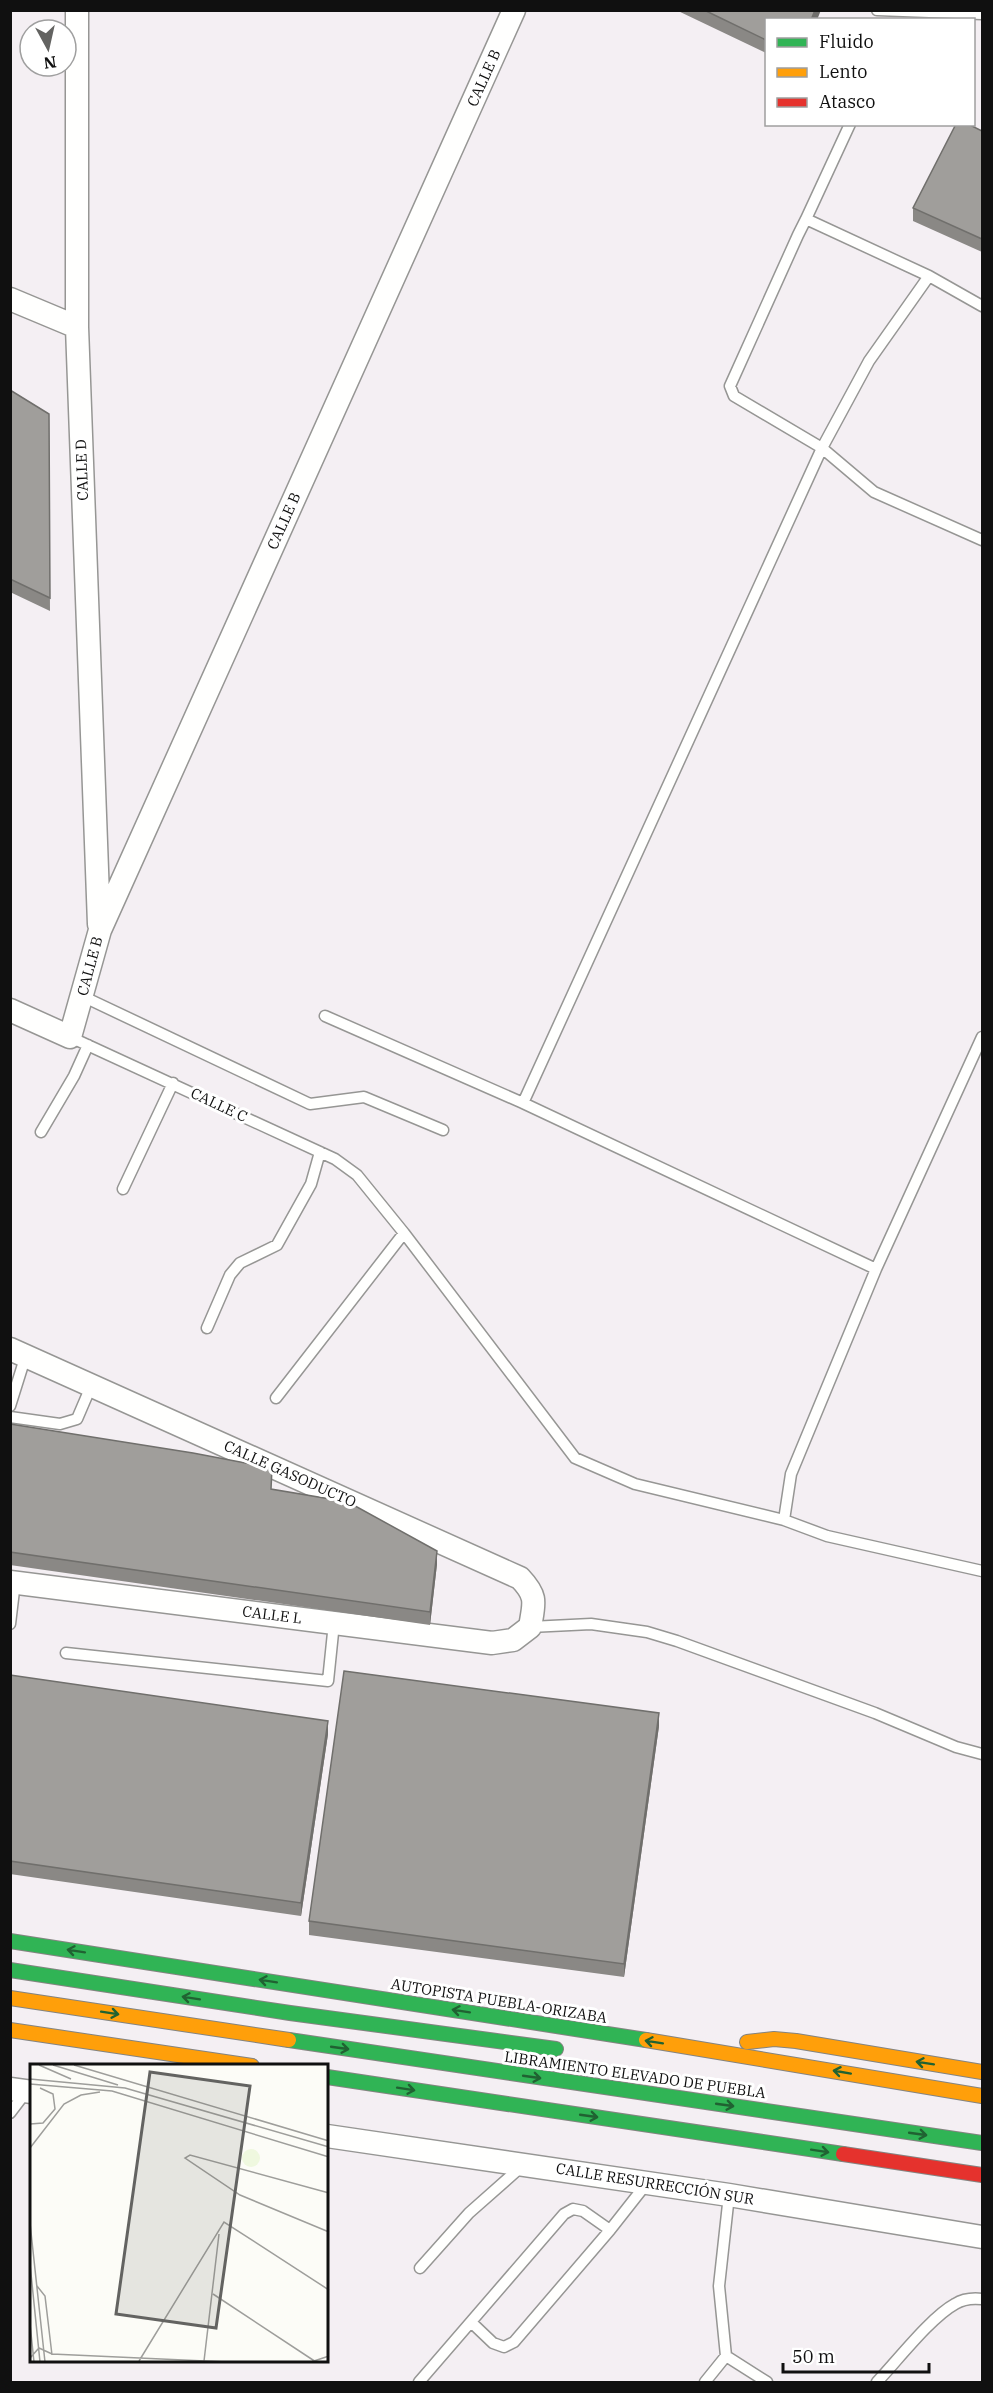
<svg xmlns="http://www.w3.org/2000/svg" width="993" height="2393" viewBox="0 0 993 2393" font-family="'IBM Plex Serif',serif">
<rect width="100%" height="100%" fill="#fcfcf7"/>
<path fill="#f4eff3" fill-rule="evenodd" d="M11,11H982V2382H11ZM766,20H974V124H766ZM30,30H66V66H30ZM32,2066H327V2362H32Z"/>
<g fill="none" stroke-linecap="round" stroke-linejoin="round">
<g stroke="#969694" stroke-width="13">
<path id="lane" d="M877,10L982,14
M806,219L850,124
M982,306L929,276L869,361L822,448L874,492L982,540
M82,996L310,1104L364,1097L443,1130
M325,1016L523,1103L876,1269
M70,1037L335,1159L357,1175L404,1233L575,1458L635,1484L784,1520
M982,1037L876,1269L791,1474L784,1520L827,1536L982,1571
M523,1103L822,448L734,396L730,386L798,235L806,219L929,276
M41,1132L74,1076L88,1045
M123,1189L173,1083
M207,1328L230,1275L240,1263L277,1245L311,1184L320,1152
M276,1398L404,1233
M10,1406L26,1355
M10,1417L60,1424L77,1419L92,1384
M10,1624L15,1582
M530,1627L591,1624L647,1632L677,1641L875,1713L956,1747L982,1754
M66,1653L328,1681L334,1623
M10,2113L26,2092
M729,2195L719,2286L726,2356L767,2382
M420,2268L469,2213L521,2167
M471,2322L493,2343L504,2347L514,2342L610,2230L647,2183
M419,2382L564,2214L573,2209L583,2211L610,2230
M705,2382L726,2356
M877,2382C897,2361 931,2317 955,2304C963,2299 973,2298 982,2299"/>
</g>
<g stroke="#969694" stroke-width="25">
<path id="street" d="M77,10V327L99,924
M10,299L77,327
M10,1010L70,1037L100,930L514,10
M10,1349L520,1578C538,1597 534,1603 530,1627L513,1640L492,1643L10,1582
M10,2089L32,2092
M327,2136L729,2195L982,2237"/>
</g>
<g stroke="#848481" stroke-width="16">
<path id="fast" d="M10,1941L646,2040
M10,1970L290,2013L556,2049
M289,2040L982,2143
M327,2077L843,2154"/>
</g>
<g stroke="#848481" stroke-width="16">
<path id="slow" d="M10,1998L289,2040
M10,2030L252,2066
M646,2040L982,2096
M747,2042L774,2039L796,2041L982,2072"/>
</g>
<g stroke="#848481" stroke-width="16">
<path id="jam" d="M843,2154L982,2175"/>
</g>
<use href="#lane" stroke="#fffffe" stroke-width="10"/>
<use href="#street" stroke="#fffffe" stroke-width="22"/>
<use href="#fast" stroke="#30b455" stroke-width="14"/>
<use href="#slow" stroke="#ff9f0a" stroke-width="14"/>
<use href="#jam" stroke="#e5322d" stroke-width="14"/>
</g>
<path fill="#8a8885" d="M676,10H821L766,20V53Z
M982,131V252L913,221V208Z
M10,390L49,414L50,611L10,592Z
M10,1424L272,1490L437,1564L430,1625L10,1565Z
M10,1675L328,1734L301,1916L10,1874Z
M659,1726L624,1977L309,1935V1921Z"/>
<path fill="#706f6c" d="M815,10H821L817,20H811Z
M437,1551V1564L430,1625V1612Z
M659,1713V1726L624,1977V1964Z
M328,1721V1734L301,1916V1903Z"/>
<path fill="#a09e9b" stroke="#706f6c" stroke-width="1.5" d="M704,10H815L811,20H766V40Z
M956,124H968L982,131V239L913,208Z
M10,390L49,414L50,598L10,579Z
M10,1424L193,1453L272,1468L271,1489L348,1502L437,1551L430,1612L10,1552Z
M344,1671L659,1713L624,1964L309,1921Z
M10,1675L328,1721L301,1903L10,1861Z"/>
<defs><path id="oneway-shaft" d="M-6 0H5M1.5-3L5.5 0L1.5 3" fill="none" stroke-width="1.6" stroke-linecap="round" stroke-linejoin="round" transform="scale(1.5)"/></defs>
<g stroke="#206232">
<use href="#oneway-shaft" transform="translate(76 1951) rotate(-171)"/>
<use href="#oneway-shaft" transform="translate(268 1981) rotate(-171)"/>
<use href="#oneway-shaft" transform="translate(191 1998) rotate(-171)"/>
<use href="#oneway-shaft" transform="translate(461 2011) rotate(-171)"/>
<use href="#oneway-shaft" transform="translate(110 2013) rotate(9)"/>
<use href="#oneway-shaft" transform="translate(654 2042) rotate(-171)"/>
<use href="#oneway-shaft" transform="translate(340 2048) rotate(8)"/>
<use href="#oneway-shaft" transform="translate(925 2063) rotate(-171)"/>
<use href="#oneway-shaft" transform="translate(842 2072) rotate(-170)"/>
<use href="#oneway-shaft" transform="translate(532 2077) rotate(8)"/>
<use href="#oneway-shaft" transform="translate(406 2089) rotate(9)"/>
<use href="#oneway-shaft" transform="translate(725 2105) rotate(8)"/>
<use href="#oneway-shaft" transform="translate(589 2116) rotate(8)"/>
<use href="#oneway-shaft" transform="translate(918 2134) rotate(8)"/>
<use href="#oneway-shaft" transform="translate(820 2151) rotate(9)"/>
</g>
<g text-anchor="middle" stroke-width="6" stroke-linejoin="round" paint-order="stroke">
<g font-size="15" fill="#101010" stroke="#fff">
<text transform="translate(484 78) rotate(-66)" y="5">CALLE B</text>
<text transform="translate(82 470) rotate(-92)" y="5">CALLE D</text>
<text transform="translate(284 521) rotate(-66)" y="5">CALLE B</text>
<text transform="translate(90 966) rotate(-75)" y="5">CALLE B</text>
<text transform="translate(219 1105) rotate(25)" y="5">CALLE C</text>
<text transform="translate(290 1474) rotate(24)" y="5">CALLE GASODUCTO</text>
<text transform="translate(272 1615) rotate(7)" y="5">CALLE L</text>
<text transform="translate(499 2001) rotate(9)" y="5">AUTOPISTA PUEBLA-ORIZABA</text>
<text transform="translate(635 2075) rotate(8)" y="5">LIBRAMIENTO ELEVADO DE PUEBLA</text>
<text transform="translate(655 2184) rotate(9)" y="5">CALLE RESURRECCIÓN SUR</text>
</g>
</g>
<g transform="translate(30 2064)">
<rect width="298" height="298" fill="#fcfcf7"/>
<path d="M212 94a9 9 0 1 1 18 0a9 9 0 1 1-18 0Z" fill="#eff8df"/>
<path fill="none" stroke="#9e9e9b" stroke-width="1.5" d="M9,1L41,15M23,1L88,21M44,1L299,77M0,15L95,24L299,83M0,20L82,27L299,93M0,60L13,59L25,45L23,30L10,24M0,84L34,40L51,31L70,28M299,129L160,91L155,94L210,131L299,168M0,159L15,298M0,200L10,298M7,222L15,232L22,291M183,230L286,298M0,260L4,298M0,294L9,284L22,290L197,298M109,297L194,158L299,226M174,297L189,170M18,298H114M281,298L299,292"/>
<path fill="#636361" fill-opacity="0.15" stroke="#636361" stroke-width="3" d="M120,8L220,22L186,264L86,250Z"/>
<rect width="298" height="298" fill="none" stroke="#101010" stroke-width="3"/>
</g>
<rect width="993" height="2393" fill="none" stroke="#101010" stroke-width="24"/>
<rect x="765" y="18" width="210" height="108" fill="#ffffff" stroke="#9f9f9f" stroke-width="1.5"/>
<rect x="777" y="38" width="30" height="9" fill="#30b455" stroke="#9f9f9f" stroke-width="1.5"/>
<text x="819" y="48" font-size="18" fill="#101010">Fluido</text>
<rect x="777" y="68" width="30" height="9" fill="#ff9f0a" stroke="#9f9f9f" stroke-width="1.5"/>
<text x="819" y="78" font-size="18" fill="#101010">Lento</text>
<rect x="777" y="98" width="30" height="9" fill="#e5322d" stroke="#9f9f9f" stroke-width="1.5"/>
<text x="819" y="108" font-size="18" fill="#101010">Atasco</text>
<g transform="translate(48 48) rotate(172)"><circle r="28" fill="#ffffff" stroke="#9f9f9f" stroke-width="1.5"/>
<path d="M0-4.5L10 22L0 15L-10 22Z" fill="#636361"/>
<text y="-9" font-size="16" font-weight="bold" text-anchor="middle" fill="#101010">N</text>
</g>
<path d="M783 2363v9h146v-9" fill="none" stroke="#101010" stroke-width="3"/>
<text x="792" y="2363" font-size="18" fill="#101010" stroke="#ffffff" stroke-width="4.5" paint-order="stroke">50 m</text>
</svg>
